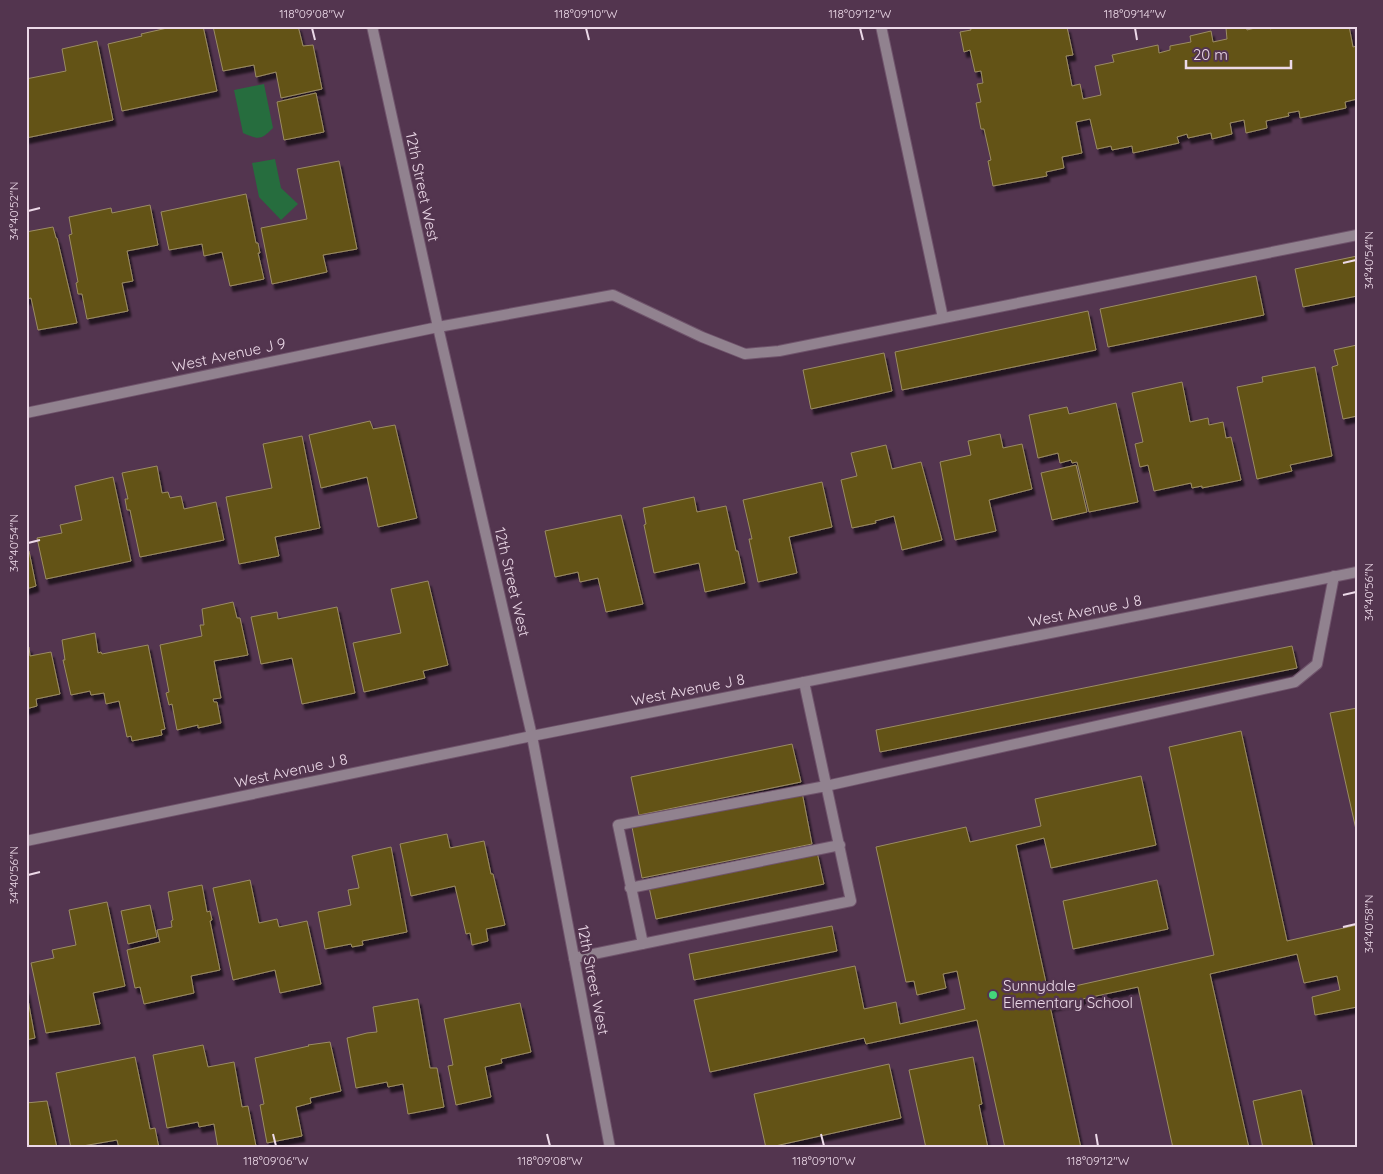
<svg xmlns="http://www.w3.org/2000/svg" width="1383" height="1174" viewBox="0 0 1383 1174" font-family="Quicksand,sans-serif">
<defs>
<filter id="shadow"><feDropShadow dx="3" dy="5.5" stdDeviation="1" flood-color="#0009"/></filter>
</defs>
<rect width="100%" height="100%" fill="#53354f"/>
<path fill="#266d3e" d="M264,84L273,128C261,140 259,140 243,133L234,90Z
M275,159L281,188L298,204L281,220L259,197L252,163Z"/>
<path fill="#645212" stroke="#9a8c64" filter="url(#shadow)" d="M176,26H203L217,91L122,111L108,44L142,36L141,34Z
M213,26H298L303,46L313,45L322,89L281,98L276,72L256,77L254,65L223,71Z
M970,26L1067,27L1073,55L1066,56L1072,86L1080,84L1083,99L1101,95L1095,66L1114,62L1112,55L1158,45L1159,53L1170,50V46L1191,42L1190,36L1211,31L1213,42L1227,39L1226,28L1237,26H1246L1247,30L1263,26H1270V29L1281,26H1349L1353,47L1357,46V99L1345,102L1346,108L1300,118L1299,111L1288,113L1289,116L1266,121L1267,128L1246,133L1244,120L1230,123L1232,134L1212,139L1211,133L1188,138L1187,134L1177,137L1179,143L1133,153L1132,146L1112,150L1111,146L1097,149L1090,119L1076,122L1082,153L1062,157L1064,168L1046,172L1047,176L993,186L988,161L991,160L984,129H981L976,103L981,102L977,84L983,83L981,71L975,72L970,50L964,52L960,32L971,30Z
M97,41L113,120L26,138V79L66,71L62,49Z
M316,93L324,132L284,140L277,102Z
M339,161L357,249L323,255L327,272L272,284L261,228L307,219L297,169Z
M246,194L256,243H258L260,253H258L264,279L230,286L222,252L204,256L202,244L169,250L161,212Z
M150,205L158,245L127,251L133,281L122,283L128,311L87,319L82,294H78L76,283L78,282L69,235L72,234L69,217L111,208L112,213Z
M53,227L56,238H57L77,323L38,330L31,298L26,299V232Z
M1357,256V296L1303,307L1295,269Z
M1256,276L1264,315L1108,347L1100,309Z
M1088,311L1096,350L902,390L895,352Z
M1357,345V416L1343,419L1332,367L1338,365L1334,350Z
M884,353L892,391L811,409L803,370Z
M1315,367L1332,456L1290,465L1292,471L1257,479L1237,387L1263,382L1262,377Z
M1182,382L1190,422L1208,418L1209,425L1223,422L1226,438L1231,437L1241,480L1202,488V486L1192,488L1191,483L1154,491L1148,465L1140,467L1135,444L1143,442L1132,393Z
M1116,403L1138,502L1089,512L1077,462L1072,463L1071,460L1060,463L1058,453L1038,458L1029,415L1067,407L1069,414Z
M370,421L373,429L395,425L417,518L378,527L367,477L321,488L309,435Z
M1000,434L1003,448L1022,444L1032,489L989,500L996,531L955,540L940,462L971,455L968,441Z
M302,436L320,528L275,537L279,556L239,564L226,497L272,488L263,444Z
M886,445L892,469L921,462L942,540L902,550L894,516L875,521L876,523L852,528L841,480L857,476L851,453Z
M1076,465L1087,512L1052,520L1041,473Z
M157,466L162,493L168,492L170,498L181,496L184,509L216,502L224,540L140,557L130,510H127L125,499H128L122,473Z
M113,477L131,561L46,579L37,538L62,533L60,525L82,520L75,486Z
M822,482L832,527L789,537L797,573L758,582L749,539H752L743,500Z
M694,497L697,512L726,506L736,551H738L745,583L705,592L699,563L654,573L644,525L646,524L643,508Z
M621,515L643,604L606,612L598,578L580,582L578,572L555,577L545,531Z
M26,551H29L36,586L26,589Z
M428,581L448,665L423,671L425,678L364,692L353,643L401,633L391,589Z
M233,602L237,618H240L248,655L214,661L221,698L213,699L214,702H217L221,723L198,728V725L177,730L172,704L169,705L166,693L169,692L160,645L202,636L200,625H204L202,609Z
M337,607L355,693L302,704L292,658L261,664L251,617L277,612L278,619Z
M95,633L98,653L101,652L102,654L148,645L165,729L161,730L162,735L132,741L131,736L127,737L119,701L106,704L104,693L91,695L90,691L71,695L63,660H65L62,640Z
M1292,646L1297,668L880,752L876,730Z
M29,647L30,656L51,652L60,694L36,699L37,706L26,709V648Z
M1357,708V834L1330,713Z
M1241,731L1287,941L1357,925V1007L1315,1015L1312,997L1340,990L1337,976L1304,983L1297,954L1210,974L1249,1148H1173L1138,987L1050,1006L1081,1148H1005L977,1020L866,1044L864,1038L710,1072L694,1000L855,966L864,1009L896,1002L900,1024L965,1009L957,971L943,974L946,988L917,995L914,981L906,982L876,847L966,827L970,842L1041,826L1035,799L1141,776L1156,845L1051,868L1044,838L1016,845L1048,992L1214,955L1169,747Z
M792,744L801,782L639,815L631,777Z
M802,792L812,844L642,878L632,827Z
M447,834L450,848L484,841L491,874H493L505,925L486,929L488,941L472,945L470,933L466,934L455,886L411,896L400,844Z
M391,847L407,932L362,941L363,945L352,947L351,944L325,949L318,912L351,905L348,890L359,888L352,856Z
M817,852L824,884L656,919L649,887Z
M250,880L259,923L277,919L279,927L307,921L321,984L280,993L275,970L233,980L213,888Z
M1157,880L1168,929L1073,949L1063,901Z
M202,885L207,912L210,911L212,920L210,921L220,970L191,976L194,993L144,1004L140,987L135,988L127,950L160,942L157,930L172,927L171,921L173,920L168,892Z
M107,902L125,986L93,993L100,1024L46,1033L31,963L54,958L52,950L76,945L69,910Z
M150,905L157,937L128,944L121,911Z
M832,926L837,951L694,980L689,954Z
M26,989L35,1038L26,1040Z
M418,999L430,1068H437L444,1107L408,1114L403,1084L388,1087L387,1082L356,1088L347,1038L367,1033L377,1032L373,1007Z
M520,1003L531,1052L501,1059L502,1063L485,1067L491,1097L456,1105L448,1066L453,1065L444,1019Z
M330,1042L341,1091L310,1098L311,1103L296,1107L302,1136L267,1143L260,1105L264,1104L255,1058L309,1046L308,1045Z
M203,1045L208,1067L234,1062L242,1107L248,1106L256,1146L248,1148H218L214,1124L199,1127L198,1122L167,1128L153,1055Z
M135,1057L150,1129L155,1128L159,1148H119L117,1140L71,1148L56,1073Z
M973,1057L982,1104L979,1105L988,1148H926L909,1070Z
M889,1064L901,1118L766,1148L754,1094Z
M1301,1090L1313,1148H1263L1253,1101Z
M47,1101L57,1148H26V1103Z"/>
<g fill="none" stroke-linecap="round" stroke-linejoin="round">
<g stroke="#6f536b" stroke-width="12">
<path id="service" d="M881,26L943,318
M438,327L613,295L702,337L745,354L779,351L1357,235
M630,888L840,845
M643,944L618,825L826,786L1295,682L1317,664L1334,576
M574,958L851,901L804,682"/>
</g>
<g stroke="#6f536b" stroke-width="12">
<path id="minor" d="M372,26L438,327L532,736L610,1148
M26,413L438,327"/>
</g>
<g stroke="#6f536b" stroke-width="12">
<path id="tertiary" d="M26,841L532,736L1357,572"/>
</g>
<use href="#service" stroke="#91828f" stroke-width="10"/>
<use href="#minor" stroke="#91828f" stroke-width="10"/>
<use href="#tertiary" stroke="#91828f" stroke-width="10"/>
</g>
<path fill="none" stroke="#ecd9e8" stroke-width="2" d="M312,28L315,40M586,28L589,40M860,28L863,40M1135,28L1137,40M28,211L40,208M1343,263L1356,260M28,543L40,540M1343,595L1356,592M28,875L40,872M1343,927L1356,924M273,1134L276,1146M547,1134L550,1146M821,1134L824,1146M1096,1134L1098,1146"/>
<circle fill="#44d77a" stroke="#53354f" stroke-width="2" cx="993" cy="995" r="5"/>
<g text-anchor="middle" stroke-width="5" stroke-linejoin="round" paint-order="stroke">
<g font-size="15" fill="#ecd9e8" stroke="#53354f">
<text transform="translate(422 187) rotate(78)" y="5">12th Street West</text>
<text transform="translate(229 355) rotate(-12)" y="5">West Avenue J 9</text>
<text transform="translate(512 582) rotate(77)" y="5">12th Street West</text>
<text transform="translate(1085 611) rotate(-11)" y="5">West Avenue J 8</text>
<text transform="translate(688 690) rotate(-11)" y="5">West Avenue J 8</text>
<text transform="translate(291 771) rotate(-12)" y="5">West Avenue J 8</text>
<text transform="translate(593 980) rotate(79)" y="5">12th Street West</text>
</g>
<g font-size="15" fill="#ecd9e8" stroke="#53354f" text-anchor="start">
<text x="1003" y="991">Sunnydale<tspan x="1003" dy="17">Elementary School</tspan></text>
</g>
</g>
<rect width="1383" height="1174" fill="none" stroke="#53354f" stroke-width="55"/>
<path d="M1186 60v8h105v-8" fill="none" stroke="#ecd9e8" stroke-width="2.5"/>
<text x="1193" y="60" font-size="15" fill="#ecd9e8" stroke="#53354f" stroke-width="4" paint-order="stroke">20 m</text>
<rect x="28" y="28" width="1328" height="1118" fill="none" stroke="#ecd9e8" stroke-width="2"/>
<g font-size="12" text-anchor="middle" fill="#ecd9e8">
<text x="312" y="18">118°09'08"W</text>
<text x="586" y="18">118°09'10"W</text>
<text x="860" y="18">118°09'12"W</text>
<text x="1135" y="18">118°09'14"W</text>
<text transform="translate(14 211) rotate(-90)" y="4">34°40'52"N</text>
<text transform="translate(1369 260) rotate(-90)" y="4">34°40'54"N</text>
<text transform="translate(14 543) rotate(-90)" y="4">34°40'54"N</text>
<text transform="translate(1369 592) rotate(-90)" y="4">34°40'56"N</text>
<text transform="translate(14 875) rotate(-90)" y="4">34°40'56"N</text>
<text transform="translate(1369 924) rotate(-90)" y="4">34°40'58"N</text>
<text x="276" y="1165">118°09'06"W</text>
<text x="550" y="1165">118°09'08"W</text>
<text x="824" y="1165">118°09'10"W</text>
<text x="1098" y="1165">118°09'12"W</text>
</g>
</svg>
